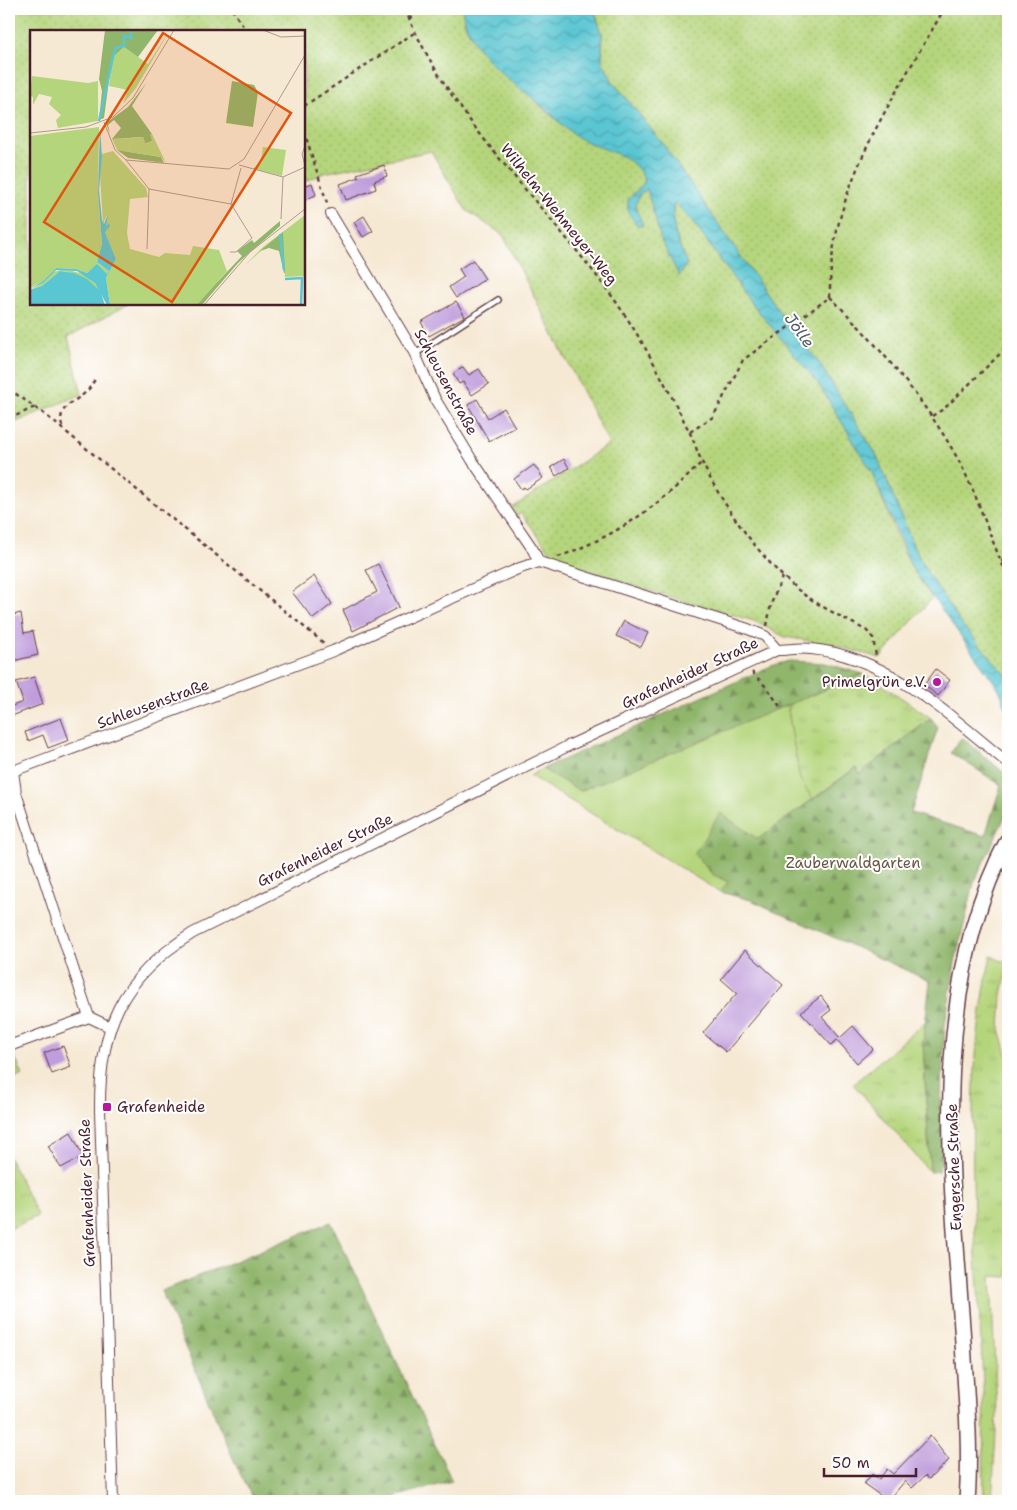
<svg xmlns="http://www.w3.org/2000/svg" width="1017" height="1510" viewBox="0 0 1017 1510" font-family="'Shantell Sans',sans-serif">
<defs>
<pattern id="grass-tufts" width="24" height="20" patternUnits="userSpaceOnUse" patternTransform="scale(1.25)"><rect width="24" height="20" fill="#b5d57c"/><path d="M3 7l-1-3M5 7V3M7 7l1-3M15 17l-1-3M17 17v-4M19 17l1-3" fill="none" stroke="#9db66b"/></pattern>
<pattern id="forest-firs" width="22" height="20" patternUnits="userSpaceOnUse" patternTransform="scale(1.25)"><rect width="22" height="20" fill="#90b66c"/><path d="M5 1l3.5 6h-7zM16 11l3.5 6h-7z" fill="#789359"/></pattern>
<pattern id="park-dots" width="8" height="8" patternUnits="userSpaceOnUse" patternTransform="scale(1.25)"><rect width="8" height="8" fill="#b5d57c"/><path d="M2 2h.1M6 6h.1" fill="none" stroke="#9db66b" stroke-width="1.8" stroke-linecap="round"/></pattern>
<pattern id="water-waves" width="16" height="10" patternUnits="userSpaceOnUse" patternTransform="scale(1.25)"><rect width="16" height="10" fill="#5ac6d2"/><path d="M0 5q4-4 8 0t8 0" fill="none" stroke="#4ca0ab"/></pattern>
</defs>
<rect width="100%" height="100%" fill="#fff"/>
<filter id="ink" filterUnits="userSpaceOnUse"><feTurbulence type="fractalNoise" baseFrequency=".02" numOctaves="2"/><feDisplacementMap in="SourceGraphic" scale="10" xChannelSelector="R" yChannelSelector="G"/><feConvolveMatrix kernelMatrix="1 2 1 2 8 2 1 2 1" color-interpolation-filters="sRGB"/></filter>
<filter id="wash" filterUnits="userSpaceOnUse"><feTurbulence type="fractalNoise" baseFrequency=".0096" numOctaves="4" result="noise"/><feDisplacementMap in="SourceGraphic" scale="20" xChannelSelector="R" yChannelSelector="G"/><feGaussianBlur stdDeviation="1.12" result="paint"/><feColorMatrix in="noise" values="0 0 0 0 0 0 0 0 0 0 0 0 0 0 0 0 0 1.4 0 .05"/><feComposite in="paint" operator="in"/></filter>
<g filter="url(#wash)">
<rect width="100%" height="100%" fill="#f6e9d4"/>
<path fill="url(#grass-tufts)" stroke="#807a54" d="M863,674L881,684L931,718L860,774L855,768L813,799L800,780L787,705Z
M991,956L1008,964L1002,995L1000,1029L1008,1057V1277L991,1276L997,1414L992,1501H984C983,1462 984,1423 983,1383C977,1241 959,1096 991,956Z
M926,1021L923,1043L930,1172L853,1084Z
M12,1051L23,1075L9,1081V1052Z
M9,1157L38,1216L9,1229Z"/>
<path fill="url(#forest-firs)" stroke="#6d6a4c" d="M789,661L825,663L863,674L580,791L542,769L771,666Z
M931,718L938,727L911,813L985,836L1001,785L951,753L960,739L963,738L1008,776V810L974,883L955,962L945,1025L941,1096L942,1160L938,1171L930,1172L923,1042L930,981L751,900L720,892L728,882L712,874L694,854L720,812L758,839L856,768L860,774Z
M331,1222L452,1481L380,1501H255L239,1472L161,1291Z"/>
<path fill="url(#park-dots)" stroke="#807a54" d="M9,9H462L465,24L469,32C504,67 537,109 578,136C601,152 636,151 645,182L628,200L635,205L640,194L647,189L679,275L687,264C679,245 668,221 675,201L693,222L749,300L818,383L871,470L898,539L913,570L932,598L880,658L834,645L785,637L754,621L637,587L562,561L548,549L521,513L517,516L512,508L609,444L503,235L466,210L431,151L324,173L304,182V31H31V304H128L68,337L82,394L9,425Z
M592,9H1008V677L962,625L927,572L914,547L876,454L817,360L787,323L660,140L613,82L602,61V34L596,15Z"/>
<path fill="#b5d57c" stroke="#807a54" d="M787,705L800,780L813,799L758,839L720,813L694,854L712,874L728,882L720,892L530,776L542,769L580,791Z"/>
<path fill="url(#water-waves)" stroke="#52727e" d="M462,9H592L596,15L602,34V61L613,82L660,140L787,323L817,360L876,454L914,547L927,572L962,625L1008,677V712L999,689L913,570L871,470L818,383L749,300L693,222L675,202C668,221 679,245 687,264L679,276L661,240L647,189L640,194L635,205L643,226L637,225L628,212V200L645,182C636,153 605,152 581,139C566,130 554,116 540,104C506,77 471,55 462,9Z"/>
<g id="blocks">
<path fill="#c09edc" d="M384,165L387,176L374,181L376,189L346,200L340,184L359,177L357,174Z
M312,183L316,195L304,200V186Z
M364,216L373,231L363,237L354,222Z
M473,260L485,279L456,298L449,287L464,277L459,269Z
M456,302L465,316L429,336L421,322Z
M463,367L469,375L479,369L489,384L472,395L463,382L459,384L453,374Z
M477,399L488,418L504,408L515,427L489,441L468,405Z
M564,459L569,468L556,476L551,467Z
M534,465L543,478L526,489L524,487L521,489L514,479Z
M378,564L399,607L353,631L343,610L377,592L366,570Z
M314,576L332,604L313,619L292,592Z
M21,613L24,633L33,631L38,655L9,662V616Z
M624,621L648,633L641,647L616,636Z
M936,669L950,680L938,696L924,685Z
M34,677L43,704L9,717V707L23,702L16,682Z
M61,718L69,740L48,748L43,735L28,741L25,732Z
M745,950L783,985L726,1052L703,1033L737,993L721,979Z
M821,996L831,1010L822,1017L840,1038L853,1026L873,1049L857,1063L837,1040L831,1045L801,1012Z
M63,1046L71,1067L52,1074L44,1053Z
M71,1132L83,1156L61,1168L48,1146Z
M930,1436L949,1460L929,1479L925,1476L912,1488L905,1481L888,1501L864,1484L872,1474L879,1479L887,1469L893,1474Z"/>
</g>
</g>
<g filter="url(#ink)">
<use href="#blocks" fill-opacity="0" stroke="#643d44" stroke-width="1"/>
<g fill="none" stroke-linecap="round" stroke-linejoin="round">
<g stroke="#643d44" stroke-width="8">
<path id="lane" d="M415,354L498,300"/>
</g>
<g stroke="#643d44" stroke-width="12">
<path id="street" d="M331,214L415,354L435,399L472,460L532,548L539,562
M13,771L333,651L520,568L539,562L748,629L765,636L777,650
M13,771L16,793L89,1017
M9,1046L89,1017L110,1027
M113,1501L100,1111C99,1028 120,978 193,933L568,746L777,650C788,650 800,647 811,649C888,656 951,717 1008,763"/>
</g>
<g stroke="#643d44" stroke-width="18">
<path id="secondary" d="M967,1501C971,1448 966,1395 963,1342C952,1178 927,992 1008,840"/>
</g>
<path stroke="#643d44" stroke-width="2.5" stroke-dasharray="4 4" stroke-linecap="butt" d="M232,9L246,31
M405,9C451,121 544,202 614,299C643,340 666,385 688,429C694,440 697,452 702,462C722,505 764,564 802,593C822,608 846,619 867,631L873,638L876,656
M409,19L420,9
M304,106L414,33
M304,131L328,206
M830,297C877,343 935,412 964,471C981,505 991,542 1008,576
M830,297C828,189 893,100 944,9
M9,389L43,413L325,644
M932,416L945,408L1008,346
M9,419L35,407
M62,426C57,405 75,403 87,391C91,387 93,382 96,378
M690,432L713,417L743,360L830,297
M558,557C618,535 658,507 702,462
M1001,561H1008
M767,626L771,604L783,575
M752,672L768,689L781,708"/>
<use href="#lane" stroke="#fff" stroke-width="5"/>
<use href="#street" stroke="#fff" stroke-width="10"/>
<use href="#secondary" stroke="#fff" stroke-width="15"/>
</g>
</g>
<g fill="#b5179e" stroke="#fff" stroke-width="2">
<circle cx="937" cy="682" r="5"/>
<rect x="102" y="1102" width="10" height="10" rx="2.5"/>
</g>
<g text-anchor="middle" stroke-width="4" stroke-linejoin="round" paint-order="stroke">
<g font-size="15" fill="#4a1f2b" stroke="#fff">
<text transform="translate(559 214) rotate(51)" y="5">Wilhelm-Wehmeyer-Weg</text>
<text transform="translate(446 382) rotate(62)" y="5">Schleusenstraße</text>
<text transform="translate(690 673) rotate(-25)" y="5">Grafenheider Straße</text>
<text transform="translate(153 704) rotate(-20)" y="5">Schleusenstraße</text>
<text transform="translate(325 850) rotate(-26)" y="5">Grafenheider Straße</text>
<text transform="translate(954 1167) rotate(-92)" y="5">Engersche Straße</text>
<text transform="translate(87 1193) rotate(-92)" y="5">Grafenheider Straße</text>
</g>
<g font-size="15" fill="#4a1f2b" stroke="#fff" text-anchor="end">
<text x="927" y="687">Primelgrün e.V.</text>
<text x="117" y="1112" text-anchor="start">Grafenheide</text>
</g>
<g font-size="15" fill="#6a5643" stroke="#fff">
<text x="853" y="868">Zauberwaldgarten</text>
</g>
<g font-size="16" font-style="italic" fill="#505965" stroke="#fff">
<text transform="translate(800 330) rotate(54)" y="6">Jölle</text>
</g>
</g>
<g transform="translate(30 30)">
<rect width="275" height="275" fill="#f6e9d4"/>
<path d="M140,0L106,58L93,74L98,60L79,56L82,28L94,17L118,34ZM2,46L58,53L68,51V91L28,98L26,90L31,85L19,74L22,67L9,64L3,75V67L0,66ZM103,108L99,122L87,120L82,109ZM233,117L256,120L252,146L223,139L231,131ZM275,185V246L255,247L252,203L215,235L233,217Z" fill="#b5d57c"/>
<path d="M75,0H128L108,27L94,17L82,28L74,88L69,90L72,61L69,49ZM202,51L224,55L228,62L223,97L196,93ZM117,52L102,76L122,104V111L115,114L113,107L82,109L91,98L84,90L78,95L80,104L76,93L98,77ZM87,120L131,127L134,133L98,128ZM250,191V196L208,233L172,275H152L175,265L212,226L207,221L222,210L224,213ZM253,202L255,243H254L249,221L239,218L230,221Z" fill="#90b66c"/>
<path d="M69,97L68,163L72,214L67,232L79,241L76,245L65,236L57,243L46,239L26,238L13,251L0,258V106ZM83,121L116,158L118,167L100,169L97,203L100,219L129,227L135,223L160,225L163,216L189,220L197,241L167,275H80L76,248L86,229L75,202L77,185L73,194L70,145L72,124ZM35,239L53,244L65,253L71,262L77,275L70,261L39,242L30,241L12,256L0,260L13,253L23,242Z" fill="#b5d57c"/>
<path d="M120,104H122L136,133L131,127L99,122L103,108L113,107L116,114L122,111Z" fill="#b5d57c"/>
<path d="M70,97L72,127L69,160L72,190L74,194L78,184L76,197L79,193L80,196L75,202L86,229L76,248L80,275H77L65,253L47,241L26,240L13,253L0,259L13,251L26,238L46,239L57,243L67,234L77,244L79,241L67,232L72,214L68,163ZM30,241L44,243L57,249L70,261L75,275H0V260L12,256Z" fill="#5ac6d2"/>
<path fill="none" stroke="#5ac6d2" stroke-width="2.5" d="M69,91L85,18L94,16V6L101,8V0M250,204L254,240M255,249L272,248L271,275"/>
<path fill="none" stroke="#b19890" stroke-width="1" d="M233,0L251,7L275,6M74,92L85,120L96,130L199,139L214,129L275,25M0,103L56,97L83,87L103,68L144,0M275,116L272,124L275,136M96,130L119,159L117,219M209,135L253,147L275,137M119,159L201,174M201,174L211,138M251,189L253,147M200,222H206L222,208L201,174M174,275L220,222L275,179"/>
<path fill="#e0560e" fill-opacity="0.15" stroke="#e0560e" stroke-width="2.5" d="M133,3L261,83L142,272L14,192Z"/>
<rect width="275" height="275" fill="none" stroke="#4a1f2b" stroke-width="2.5"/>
</g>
<rect width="1017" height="1510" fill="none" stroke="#fff" stroke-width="30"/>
<path d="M824 1468v8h92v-8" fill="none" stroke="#4a1f2b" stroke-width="2.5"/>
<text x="832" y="1468" font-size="15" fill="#4a1f2b" stroke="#ffffff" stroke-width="4" paint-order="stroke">50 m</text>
</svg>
